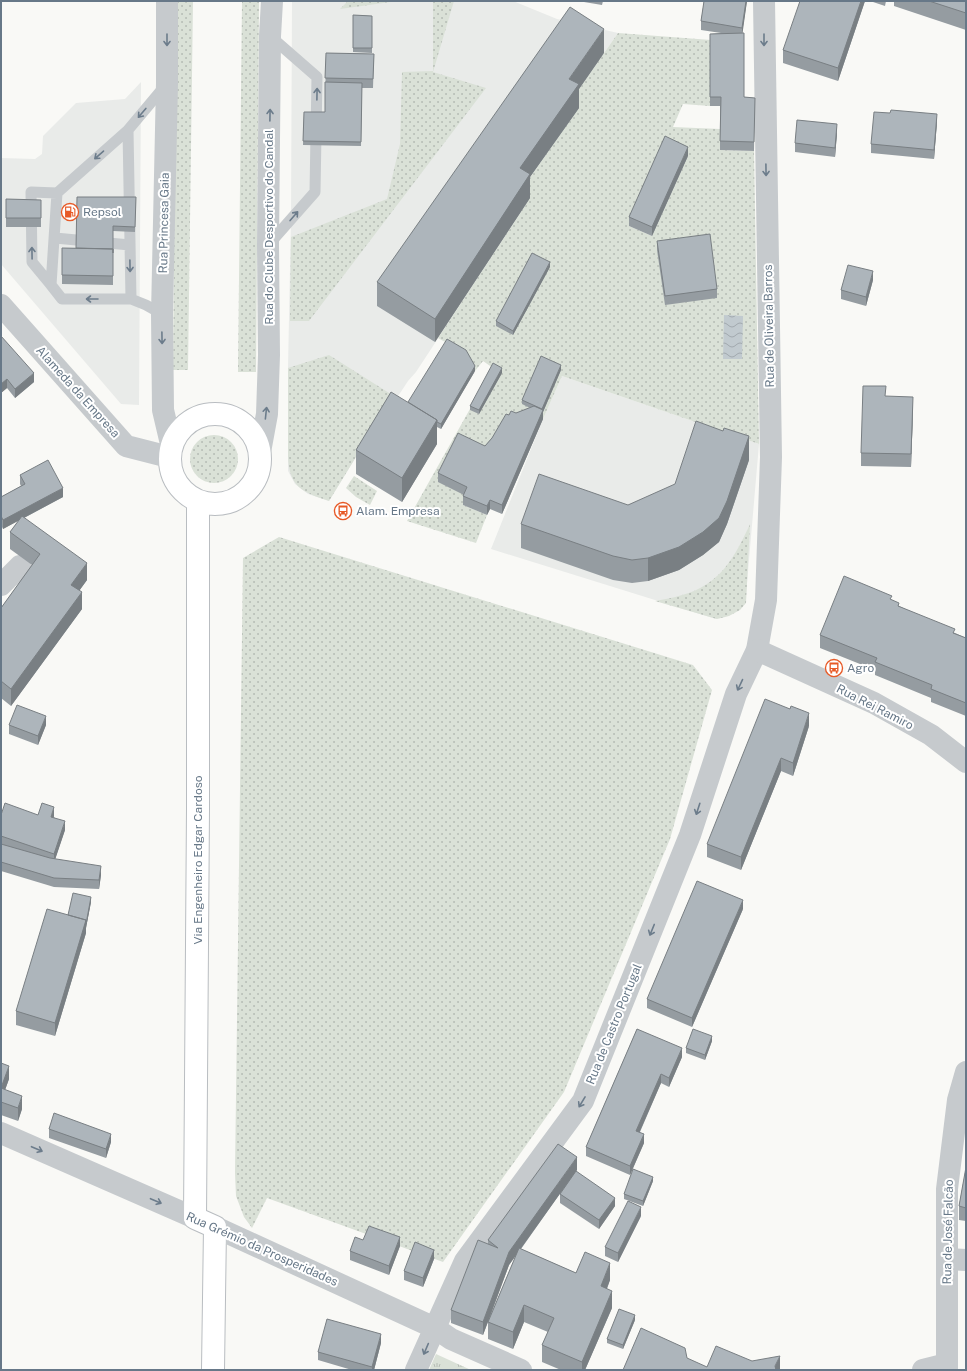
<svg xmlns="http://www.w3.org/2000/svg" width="967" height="1371" viewBox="0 0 967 1371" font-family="'Public Sans',sans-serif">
<defs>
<pattern id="park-tufts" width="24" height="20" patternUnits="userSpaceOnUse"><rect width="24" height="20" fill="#dae1d7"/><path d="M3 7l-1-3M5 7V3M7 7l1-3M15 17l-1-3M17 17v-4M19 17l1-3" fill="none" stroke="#b5bbb4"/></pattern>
<pattern id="garden-dots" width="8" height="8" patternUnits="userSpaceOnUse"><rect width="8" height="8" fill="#dae1d7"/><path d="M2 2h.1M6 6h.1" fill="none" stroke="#b5bbb4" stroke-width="1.8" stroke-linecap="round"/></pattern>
<pattern id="water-waves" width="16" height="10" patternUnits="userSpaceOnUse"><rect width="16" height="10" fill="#c1cacf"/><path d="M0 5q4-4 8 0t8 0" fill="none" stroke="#a1a9ae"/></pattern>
</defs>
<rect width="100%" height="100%" fill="#f9f9f6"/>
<path fill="#e9ebe9" d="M292,1H513L557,19L618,33L569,103L579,108L520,192L530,198L416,372L408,381L370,439H367L329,501L308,494L295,484L288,471V368L291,219Z
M141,82L139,405L121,404L1,264V158L35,159L42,154L43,136L76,103L125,99Z
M562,376L759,444L746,595L716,619L491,549L543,419Z"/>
<path fill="url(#park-tufts)" d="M436,1354L471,1370H429Z"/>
<path fill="url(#garden-dots)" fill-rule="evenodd" d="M176,1H193L188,370H173Z
M242,1H259L256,372H238Z
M348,1H398L340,9Z
M433,1H454L433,72L486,88L309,321H290L291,237L387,199L400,144L402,72L433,71Z
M618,33L711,40L710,43V106L683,104L673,127L720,129V150L754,151L759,444L562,376L543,419L533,415L467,496L463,505L487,515L476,543L407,521L493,368L483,361L475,371L466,354L438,338L530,198L520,192L578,108L569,103ZM688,156L652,236L629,226Z
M329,355L397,398L367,439L329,501C302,492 289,487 288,456V368Z
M190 459a24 24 0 1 1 48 0a24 24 0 1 1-48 0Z
M354,476L377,491L370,505L356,497L346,488Z
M750,524L746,603L740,610L729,616L717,619L655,601C664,599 673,598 682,595C720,585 735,557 750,524Z
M279,537L693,665L712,690L670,839L564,1092L443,1262L267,1198L252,1228L244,1217L236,1196L235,1173L243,558Z"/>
<path fill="url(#water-waves)" d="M724,315L743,316L742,359H723Z"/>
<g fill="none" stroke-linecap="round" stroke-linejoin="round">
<g stroke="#b9bdc1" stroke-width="24">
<path id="primary" d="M170 459a45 45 0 1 1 90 0a45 45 0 1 1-90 0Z
M198,501V808L195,1218L215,1227L213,1370"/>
</g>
<path stroke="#c6cacd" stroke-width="11" d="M128,130L57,193L51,285L62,299H131
M55,238L130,245
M270,243L315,192L317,77L270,36
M51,285L32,262L31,192L57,193
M162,314L146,305L131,299L128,130L164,87"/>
<path stroke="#c6cacd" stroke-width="22" d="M167,1V83L162,314L163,410L171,444
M260,452L267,414L269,355L268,245L270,36L272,1
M1,585L20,566
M1,1133L195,1218
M215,1227L435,1328L451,1339L521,1370
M947,1259L966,1260
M416,1370L465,1261L583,1101L690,835L736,694L757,650L766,600L771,457L764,1
M923,1370L947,1364"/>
<path stroke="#c6cacd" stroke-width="22" d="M1,305L126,446L169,457
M757,650L874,703L931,735L966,762
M947,1370V1189L958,1100L966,1072"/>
<use href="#primary" stroke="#fff" stroke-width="22"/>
</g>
<path fill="#959ca1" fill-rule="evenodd" d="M578,1H603L602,5Z
M704,1H747L742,33L744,97L755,98L754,151L720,150V106H710V34L721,33L701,30V21Z
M865,1L838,81L783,63V50Z
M870,1H886L885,6Z
M894,1H966V30L894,6Z
M353,15L372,16V53L353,52Z
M326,53L374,54L373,88H362L361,146L303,145L304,112H325Z
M604,53L579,89V108L530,177V198L435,342L377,306V282Z
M890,113L937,122L934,159L871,153V144Z
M837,133L835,157L795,152V143Z
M688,156L652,236L629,226V217Z
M136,197L135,232L113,231V285L62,284V248H76Z
M6,199L41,200V227H6Z
M657,241L717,289V298L665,305L657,250Z
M550,267L513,335L496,326V321Z
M873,280L866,306L841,299V290Z
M1,336L34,382L15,398L7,388L1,393Z
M561,370L543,412V419L502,514L490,509L487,515L463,505V496L464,495L438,482V473L485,446L492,438L509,415L516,413L530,408L522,404V400Z
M475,371L441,429L437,427V444L402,502L356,474V450Z
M502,373L479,414L470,410V406Z
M886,396L913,411L911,467L861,466V453Z
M749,460L727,524L719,542L703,555L679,570L648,581L632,583L613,580L521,548V524L628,505Z
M20,475L63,497L24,518L87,580L79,591L82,609L11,706L1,698V608L32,565L10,549V532L19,520L3,529L1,525V497L21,486L20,484Z
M892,600L899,606L955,633L966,638V716L931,702V698L875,675V670L820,648V635Z
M9,725H46L38,745L9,734Z
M809,726L793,776L781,771L741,870L707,857V844Z
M1,815H38L54,816V817L65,830L55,859L101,875L99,889L54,887L1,871Z
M91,902L86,928V933L55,1036L16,1025V1011L68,915Z
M743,909L692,1027L647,1008V999Z
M637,1029L682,1057L669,1087L661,1083L640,1132L644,1143L630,1175L586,1156V1147Z
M712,1041L705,1060L686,1053V1048Z
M1,1063L9,1079L5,1090L22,1109L18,1121L1,1115Z
M49,1129L111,1142L106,1158L49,1138Z
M966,1167V1221L959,1220V1206Z
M577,1170L576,1172L615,1206L599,1229L560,1203V1194L566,1185L521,1249L576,1273L610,1280L607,1289L612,1308L585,1370H561L542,1362V1345L548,1332L524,1322L513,1349L488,1339V1322L483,1335L451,1323V1310L488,1244V1240ZM517,1254L490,1317L509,1265Z
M653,1181L643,1206L624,1199V1194Z
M641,1216L618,1262L605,1256V1247Z
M363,1240L400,1246L389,1275L350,1260V1251Z
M434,1259L423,1287L404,1280V1271Z
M635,1320L623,1349L607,1343V1339Z
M381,1343L374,1370H352L318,1360V1352Z"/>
<path fill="#797f83" d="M746,1H747L742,37V28Z
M861,1H865L838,81V68Z
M604,29V53L579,89V108L530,177V198L435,342V319L569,79Z
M937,114V122L934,159V150Z
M837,124V133L835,157V148Z
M688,147V156L652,236V227Z
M550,262V267L513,335V331Z
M873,271V280L866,306V297Z
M561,365V370L543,412V419L502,514V505L542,411V409Z
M475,366V371L441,429V424Z
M502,368V373L479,414V410Z
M34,373V382L15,398V389Z
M7,379V388L1,393V384Z
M913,397V411L911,467V454Z
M437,420V444L402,502V478Z
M749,436V460L727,524L719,542L703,555L679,570L648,581V558Z
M63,488V497L3,529V520Z
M490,500V509L487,515V506Z
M87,563V580L71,602V585Z
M82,592V609L11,706V689Z
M809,713V726L793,776V763Z
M46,716V725L38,745V736Z
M781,758V771L741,870V857Z
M54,807V816L51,825V817Z
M65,821V830L54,863V854Z
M101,866V875L99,889V880Z
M91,897V902L86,928V933L55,1036V1023Z
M743,900V909L692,1027V1018Z
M712,1036V1041L705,1060V1055Z
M682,1048V1057L669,1087V1078Z
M9,1066V1079L1,1101V1088Z
M661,1074V1083L636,1140V1131Z
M22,1096V1109L18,1121V1108Z
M111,1134V1142L106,1158V1149Z
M644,1134V1143L630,1175V1166Z
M577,1157V1170L509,1265L483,1335V1322L509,1252Z
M653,1177V1181L643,1206V1201Z
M615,1198V1206L599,1229V1220Z
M641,1207V1216L618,1262V1253Z
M400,1237V1246L389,1275V1266Z
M434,1250V1259L423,1287V1278Z
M610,1263V1280L601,1303V1286Z
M612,1291V1308L585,1370H582V1362Z
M524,1305V1322L513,1349V1332Z
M635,1315V1320L623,1349V1345Z
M381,1334V1343L374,1370H372V1367Z
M780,1356V1370H775V1366Z"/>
<path fill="#adb5bb" stroke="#797f83" d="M704,1H746L742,28L701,21Z
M800,1H861L838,68L783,50Z
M929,1H966V13Z
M570,7L604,29L569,79L579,84L520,168L530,174L435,319L377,282Z
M353,15L372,16V48H353Z
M744,33V97L755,98L754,142L720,141L721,97H710V34Z
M326,53L374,54L373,79L325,78Z
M325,82L362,83L361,142L303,141L304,112H325Z
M891,110L937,114L934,150L871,144L874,112L890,113Z
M797,120L837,124L835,148L795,143Z
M665,136L688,147L652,227L629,217Z
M77,197H136L135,227L113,226V253V249L76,248Z
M6,199L41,200V218H6Z
M710,234L717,289L665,296L657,241Z
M62,248L113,249V276L62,275Z
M532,253L550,262L513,331L496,321Z
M848,265L873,271L866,297L841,290Z
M1,336L34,373L15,389L7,379L1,384Z
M447,339L466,350L475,366L441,424L437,422V420L408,402Z
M541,356L561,365L542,409L522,400Z
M493,363L502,368L479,410L470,406Z
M863,386H886L885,396L913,397L911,454L861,453Z
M391,392L437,420L402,478L356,450Z
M534,406L543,410L502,505L490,500L487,506L463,496L467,487L438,473L458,433L485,446L492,438L506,414L509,415L511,411L516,413Z
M696,421L723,431L724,428L749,436L727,501L719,518L703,532L679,547L648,558L632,560L613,556L521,524L539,474L628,505L675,484Z
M48,460L63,488L3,520L1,516V497L25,484L20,475Z
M22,516L87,563L71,585L82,592L11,689L1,681V608L40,554L10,532Z
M844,576L892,596L890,599L899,603L898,606L955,629L953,633L966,638V703L931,689L932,685L875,662L877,658L820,635Z
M765,699L790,709L791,706L809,713L793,763L781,758L741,857L707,844Z
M17,705L46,716L38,736L9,725Z
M5,803L38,815L42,803L54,807L51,817L65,821L54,854L1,836V815Z
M1,844L50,858L101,866L99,880L54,878L1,862Z
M697,881L743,900L692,1018L647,999Z
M73,893L91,897L86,924V920L68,915Z
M47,909L86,920L55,1023L16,1011Z
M637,1029L682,1048L669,1078L661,1074L636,1131L644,1134L630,1166L586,1147Z
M693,1029L712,1036L705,1055L686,1048Z
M1,1063L9,1066L1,1088L22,1096L18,1108L1,1102Z
M54,1113L111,1134L106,1149L49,1129Z
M558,1144L577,1157L509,1252L483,1322L451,1310L478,1240L498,1248L488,1240Z
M966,1167V1208L959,1206Z
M633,1169L653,1177L643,1201L624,1194Z
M576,1171L615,1198L599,1220L560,1194Z
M628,1201L641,1207L618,1253L605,1247Z
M369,1226L400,1237L389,1266L350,1251L355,1237L363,1240Z
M415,1242L434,1250L423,1278L404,1271Z
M519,1248L576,1273L585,1252L610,1263L601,1286L612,1291L582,1362L542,1345L554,1318L524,1305L513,1332L488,1322Z
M619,1309L635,1315L623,1345L607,1339Z
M327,1319L381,1334L372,1367L318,1352Z
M641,1328L685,1348L687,1358L707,1367L716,1346L752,1361L780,1356L775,1366L776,1370H623Z"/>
<defs><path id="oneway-shaft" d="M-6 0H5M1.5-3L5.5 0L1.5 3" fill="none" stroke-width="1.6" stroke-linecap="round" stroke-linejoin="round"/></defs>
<g stroke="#6c7c8b">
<use href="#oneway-shaft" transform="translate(167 40) rotate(90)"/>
<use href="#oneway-shaft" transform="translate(764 40) rotate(90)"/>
<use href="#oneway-shaft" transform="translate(317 94) rotate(-89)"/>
<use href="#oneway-shaft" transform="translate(142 113) rotate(130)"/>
<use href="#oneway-shaft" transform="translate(270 115) rotate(-89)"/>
<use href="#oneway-shaft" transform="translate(99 155) rotate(139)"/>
<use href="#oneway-shaft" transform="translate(766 170) rotate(89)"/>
<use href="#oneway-shaft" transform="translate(294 216) rotate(-49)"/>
<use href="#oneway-shaft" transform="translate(32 253) rotate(-91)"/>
<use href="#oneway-shaft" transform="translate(130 266) rotate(89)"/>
<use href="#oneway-shaft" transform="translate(92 299) rotate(180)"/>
<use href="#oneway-shaft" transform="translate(162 338) rotate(89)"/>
<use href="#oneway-shaft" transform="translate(266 413) rotate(-84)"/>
<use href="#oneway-shaft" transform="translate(740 685) rotate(115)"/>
<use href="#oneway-shaft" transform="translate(698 809) rotate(108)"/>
<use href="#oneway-shaft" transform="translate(652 930) rotate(112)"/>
<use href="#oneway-shaft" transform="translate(582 1102) rotate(121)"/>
<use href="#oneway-shaft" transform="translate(37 1149) rotate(23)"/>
<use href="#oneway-shaft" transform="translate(156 1201) rotate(23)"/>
<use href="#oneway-shaft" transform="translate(426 1349) rotate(113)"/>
</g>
<defs>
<g id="fuel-ring" transform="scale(0.9)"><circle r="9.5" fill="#fff" stroke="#e75a27" stroke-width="1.5"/><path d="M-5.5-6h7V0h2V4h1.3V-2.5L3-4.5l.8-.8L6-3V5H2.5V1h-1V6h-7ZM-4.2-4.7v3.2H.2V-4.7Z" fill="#e75a27"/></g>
<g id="bus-ring" transform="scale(0.9)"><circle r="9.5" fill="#fff" stroke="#e75a27" stroke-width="1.5"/><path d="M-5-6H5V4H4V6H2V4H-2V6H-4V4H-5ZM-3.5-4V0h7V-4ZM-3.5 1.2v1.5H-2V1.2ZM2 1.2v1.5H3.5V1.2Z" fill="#e75a27"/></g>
</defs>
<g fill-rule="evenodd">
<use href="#fuel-ring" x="70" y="212"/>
<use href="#bus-ring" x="343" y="511"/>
<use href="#bus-ring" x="834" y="668"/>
</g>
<g text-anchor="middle" stroke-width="4" stroke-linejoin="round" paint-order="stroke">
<g font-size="12" fill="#677888" stroke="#fff" text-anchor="start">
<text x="83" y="216">Repsol</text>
<text x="356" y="515">Alam. Empresa</text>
<text x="847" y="672">Agro</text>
</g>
<g font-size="12" fill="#677888" stroke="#fff">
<text transform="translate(164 223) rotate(-89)" y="4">Rua Princesa Gaia</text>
<text transform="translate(269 227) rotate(-90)" y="4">Rua do Clube Desportivo do Candal</text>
<text transform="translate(769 326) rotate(-91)" y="4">Rua de Oliveira Barros</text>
<text transform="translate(78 392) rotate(48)" y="4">Alameda da Empresa</text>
<text transform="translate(875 707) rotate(27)" y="4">Rua Rei Ramiro</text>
<text transform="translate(198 860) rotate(-90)" y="4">Via Engenheiro Edgar Cardoso</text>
<text transform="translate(614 1024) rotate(-68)" y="4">Rua de Castro Portugal</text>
<text transform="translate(948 1232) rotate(-89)" y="4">Rua de José Falcão</text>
<text transform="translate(262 1249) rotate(24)" y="4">Rua Grémio da Prosperidades</text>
</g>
</g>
<rect width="967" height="1371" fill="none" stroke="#677888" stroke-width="4"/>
</svg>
